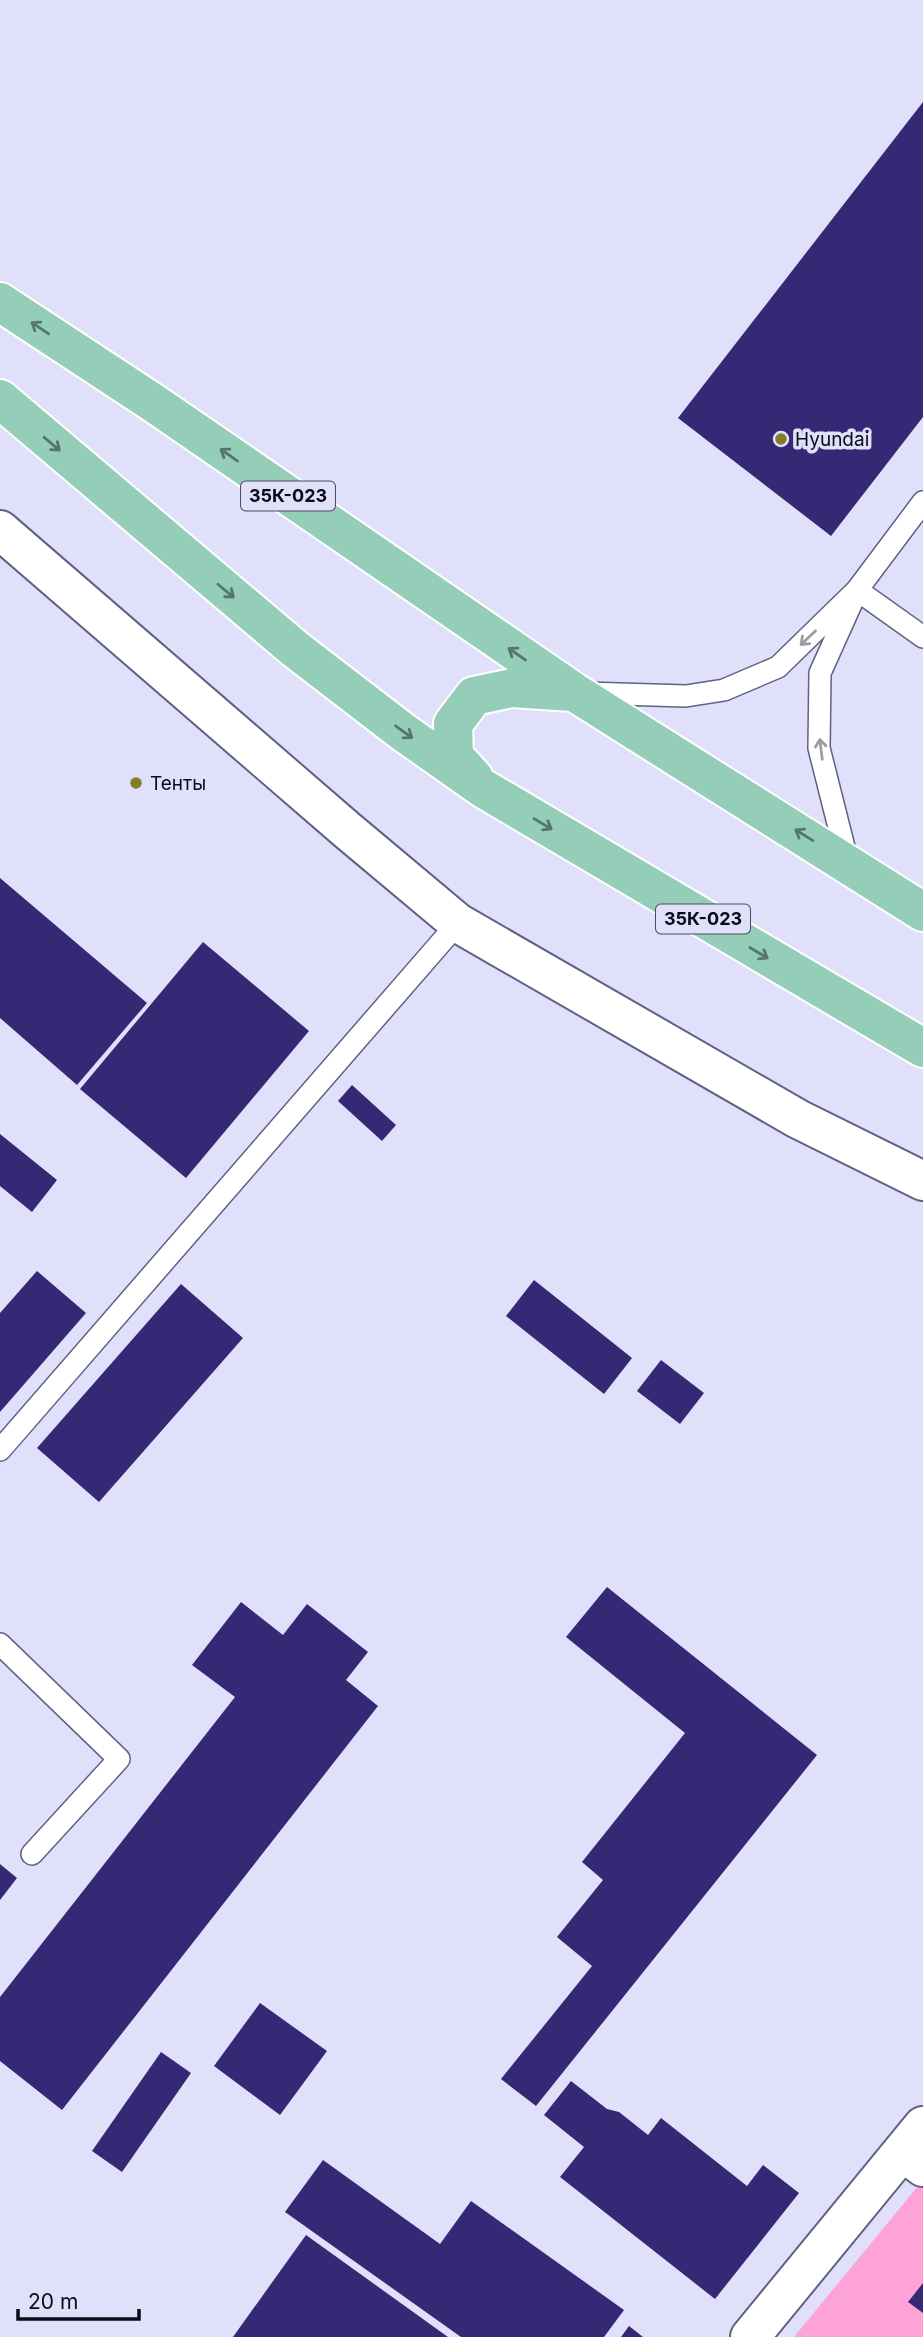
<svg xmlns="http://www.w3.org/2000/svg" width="923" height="2337" viewBox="0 0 923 2337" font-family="Inter,sans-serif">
<rect width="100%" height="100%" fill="#e0e0fa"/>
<path fill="#fea3d7" d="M923,2180V2337H794Z"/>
<path fill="#352875" d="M923,102V417L831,536L678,418Z
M0,878L147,1003L77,1085L0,1018Z
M203,942L309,1031L186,1178L80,1089Z
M352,1085L396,1125L382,1141L338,1101Z
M0,1134L57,1180L32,1212L0,1186Z
M37,1271L86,1313L0,1412V1313Z
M534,1280L632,1358L604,1394L506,1316Z
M181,1284L243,1338L99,1502L37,1448Z
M661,1360L704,1393L680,1424L637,1391Z
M607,1587L817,1755L536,2106L501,2079L592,1966L557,1937L603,1880L582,1862L685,1733L566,1637Z
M241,1602L283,1635L307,1604L368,1652L346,1680L378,1706L62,2110L0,2061V1997L235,1697L192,1665Z
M0,1864L17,1878L0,1900Z
M260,2003L327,2051L280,2115L214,2066Z
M161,2052L191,2073L122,2172L92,2151Z
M571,2081L607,2109L619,2112L648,2135L661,2118L747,2186L763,2165L799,2193L715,2299L560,2177L584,2147L544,2115Z
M323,2160L440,2244L471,2201L624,2310L604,2337H461L285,2212Z
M306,2235L448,2337H233Z
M923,2283V2313L908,2302Z
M629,2326L643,2337H621Z"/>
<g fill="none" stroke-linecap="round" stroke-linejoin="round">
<g stroke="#616085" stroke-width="24">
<path id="lane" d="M857,590L923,637
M586,693L686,696L724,690L778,667L857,590L923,502
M848,863L819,748L820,673L852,602
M0,1450L458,923
M0,1644L119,1759L32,1854"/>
</g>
<g stroke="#616085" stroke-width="42">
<path id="street" d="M903,2152L923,2167"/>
</g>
<g stroke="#616085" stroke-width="42">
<path id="secondary" d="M0,530L347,830L458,923L798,1119L923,1181
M750,2337L923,2126"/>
</g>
<g stroke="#fff" stroke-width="42">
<path id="primary" d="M0,302L155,404L574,692L923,912
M0,399L295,649L403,732L484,789L923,1048
M474,778L454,756L453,724L474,696L512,688L572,692"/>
</g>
<use href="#lane" stroke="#fff" stroke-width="21"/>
<use href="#street" stroke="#fff" stroke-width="38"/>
<use href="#secondary" stroke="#fff" stroke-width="38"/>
<use href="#primary" stroke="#94ceb8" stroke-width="38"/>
</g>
<defs><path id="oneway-shaft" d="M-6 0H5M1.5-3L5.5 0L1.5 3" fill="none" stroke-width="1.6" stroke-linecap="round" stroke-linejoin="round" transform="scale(1.75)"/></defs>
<g stroke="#567570">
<use href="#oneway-shaft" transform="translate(40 328) rotate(-146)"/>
<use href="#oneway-shaft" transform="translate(52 444) rotate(40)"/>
<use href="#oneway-shaft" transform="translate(229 455) rotate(-145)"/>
<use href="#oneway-shaft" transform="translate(226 591) rotate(40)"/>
<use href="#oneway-shaft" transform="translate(517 654) rotate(-145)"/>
<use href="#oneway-shaft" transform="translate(404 732) rotate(36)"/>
<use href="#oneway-shaft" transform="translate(543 824) rotate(31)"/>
<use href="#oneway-shaft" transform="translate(804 835) rotate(-148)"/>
<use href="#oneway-shaft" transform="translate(759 953) rotate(31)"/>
</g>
<g stroke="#9d9da2">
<use href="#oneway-shaft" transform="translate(808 638) rotate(136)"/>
<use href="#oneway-shaft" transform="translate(821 749) rotate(-97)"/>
</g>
<g fill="#847d24" stroke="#e0e0fa" stroke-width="2.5">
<circle cx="781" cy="439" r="7"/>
<circle cx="136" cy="783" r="7"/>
</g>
<g text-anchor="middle" stroke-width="7" stroke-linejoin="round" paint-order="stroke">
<g fill="#e0e0fa" stroke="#4a4a5b" stroke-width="2">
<rect x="241" y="481.5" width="94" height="29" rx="5"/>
<rect x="656" y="904.5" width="94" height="29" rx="5"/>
</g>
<g font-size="18" font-weight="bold" fill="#0a0917">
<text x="288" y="502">35К-023</text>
<text x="703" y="925">35К-023</text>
</g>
<g font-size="19" fill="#0a0917" stroke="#e0e0fa" text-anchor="start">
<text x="795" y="446">Hyundai</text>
<text x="150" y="790">Тенты</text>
</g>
</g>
<path d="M18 2309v10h121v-10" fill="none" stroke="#0a0917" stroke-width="3.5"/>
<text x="28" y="2309" font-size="21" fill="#0a0917" stroke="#e0e0fa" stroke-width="5" paint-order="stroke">20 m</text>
</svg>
